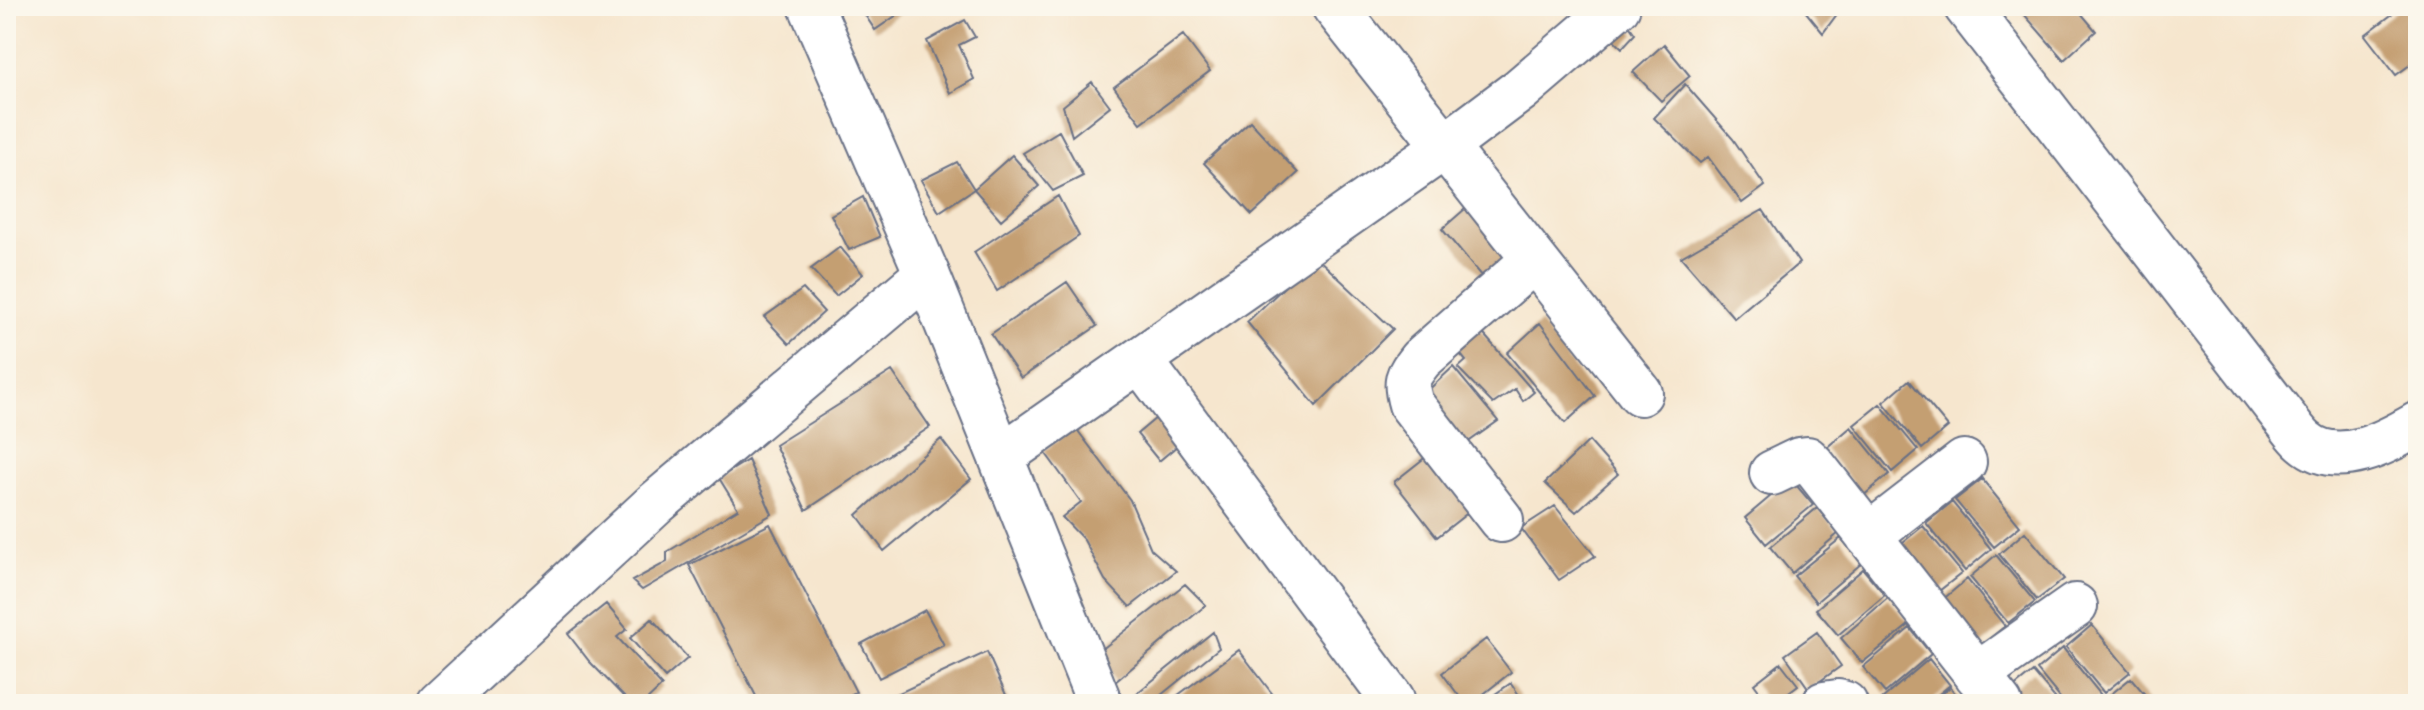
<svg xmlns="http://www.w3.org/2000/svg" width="2424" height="710" viewBox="0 0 2424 710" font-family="Pangolin,sans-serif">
<rect width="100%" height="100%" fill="#fbf7ec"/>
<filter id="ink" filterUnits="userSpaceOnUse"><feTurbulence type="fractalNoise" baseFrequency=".0125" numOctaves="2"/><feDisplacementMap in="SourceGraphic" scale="16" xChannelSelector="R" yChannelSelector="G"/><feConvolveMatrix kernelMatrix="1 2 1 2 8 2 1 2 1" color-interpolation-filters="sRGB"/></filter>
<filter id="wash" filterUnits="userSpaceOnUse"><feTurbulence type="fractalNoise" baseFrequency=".006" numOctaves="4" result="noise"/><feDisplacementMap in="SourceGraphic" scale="32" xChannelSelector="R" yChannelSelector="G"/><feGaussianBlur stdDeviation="1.8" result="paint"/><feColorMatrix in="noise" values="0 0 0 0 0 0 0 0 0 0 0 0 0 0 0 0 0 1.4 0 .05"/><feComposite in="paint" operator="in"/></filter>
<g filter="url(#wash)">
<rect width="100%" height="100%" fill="#f6e6ce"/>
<g id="blocks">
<path fill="#c49f72" d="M859,6H910L875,30Z
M1801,6H1843L1823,33Z
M2032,6H2075L2096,31L2064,60L2023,13Z
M2403,6H2418V59L2396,75L2365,35Z
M965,20L975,37L959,45L974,79L950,93L927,41Z
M1628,24L1635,34L1622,48L1613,39Z
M1183,35L1210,71L1141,123L1114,87Z
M1664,44L1690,76L1661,101L1633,72Z
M1092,82L1110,106L1072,136L1063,106Z
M1685,84L1733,139L1765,186L1742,203L1708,157L1700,163L1654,118Z
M1250,121L1298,173L1252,215L1204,163Z
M1059,131L1083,176L1053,191L1023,153Z
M1012,155L1039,186L1001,220L974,189Z
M957,162L974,189L939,212L921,180Z
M1058,196L1079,236L997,291L974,252Z
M863,197L880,237L849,250L831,215Z
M1473,202L1511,254L1482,277L1442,229Z
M1763,210L1799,263L1734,318L1681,257Z
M840,247L863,274L836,296L811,269Z
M1316,257L1393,329L1316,406L1247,322Z
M1067,282L1097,326L1021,378L991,334Z
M803,289L824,312L789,344L764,317Z
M1540,323L1595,396L1565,423L1507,353Z
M1479,329L1534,392L1523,401L1515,389L1493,404L1458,368L1466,361L1456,349Z
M1453,367L1498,421L1457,450L1420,398Z
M892,371L930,427L806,510L775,445Z
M1909,380L1948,427L1922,449L1883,402Z
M1880,404L1918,450L1892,472L1854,425Z
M1162,413L1184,440L1159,461L1137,434Z
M1075,427L1130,500L1151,549L1176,571L1130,607L1105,580L1084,540L1062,517L1081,502L1044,451Z
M1851,427L1889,474L1863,496L1825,449Z
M941,439L971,479L884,551L857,515Z
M1589,441L1618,474L1576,512L1545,483Z
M1427,456L1470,511L1437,537L1394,482Z
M748,460L772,514L642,590L632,581L667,562V552L738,509L719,478Z
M1791,479L1813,505L1766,544L1745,518Z
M1982,479L2020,526L1994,547L1955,500Z
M1952,502L1991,549L1965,571L1926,523Z
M1555,506L1595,556L1559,580L1521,528Z
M1817,508L1839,533L1792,573L1770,547Z
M770,524L856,692L832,704H760L689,565Z
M1923,526L1962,573L1935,594L1897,547Z
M2025,532L2064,579L2037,600L1999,554Z
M1841,538L1862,563L1816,602L1794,576Z
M1996,555L2035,602L2008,623L1970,577Z
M1863,569L1885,595L1838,635L1816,609Z
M1967,579L2005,626L1979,647L1941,601Z
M1185,584L1206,605L1115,682L1101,650Z
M1888,598L1910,624L1862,663L1841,638Z
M606,604L627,629L617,637L662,686L643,704H631L589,661L568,634Z
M925,610L944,645L879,678L861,644Z
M652,619L688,658L665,678L630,638Z
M2092,625L2130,672L2104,693L2066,647Z
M1910,628L1931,654L1885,693L1863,667Z
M1213,632L1219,648L1150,704H1143L1137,693Z
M1817,632L1841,666L1809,689L1785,655Z
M1486,639L1511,672L1471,704H1465L1442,673Z
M2063,648L2101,695L2090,704H2065L2037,670Z
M1239,650L1280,704H1166Z
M987,652L1010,704H886L884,700Z
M1929,659L1950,685L1927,704H1887L1882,699Z
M1781,663L1798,685L1773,704H1769L1754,684Z
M2033,672L2060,704H2016L2007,693Z
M2131,678L2153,704H2099Z
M1511,683L1525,704H1481Z
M1950,687L1964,704H1931Z"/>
</g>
</g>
<g filter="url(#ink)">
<use href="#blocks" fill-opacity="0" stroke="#686f85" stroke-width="2"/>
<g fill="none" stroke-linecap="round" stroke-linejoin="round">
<g stroke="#686f85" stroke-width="48">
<path id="minor" d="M1334,6L1640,393
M1966,6L2283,416C2290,424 2296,434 2304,441C2337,470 2387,442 2418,424
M1140,360L1392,699
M1002,456L1444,147L1520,90L1618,6
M1772,473L1799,460L1807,459L1813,465L2000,704
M1501,520L1411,404C1404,380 1407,377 1421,359L1534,260
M1868,536L1964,462
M1977,675L2075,606
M439,704L655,504L927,274
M1824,704L1838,702L1845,704"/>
</g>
<g stroke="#686f85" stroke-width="48">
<path id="major" d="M811,6L927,274L1100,704"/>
</g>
<use href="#minor" stroke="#fff" stroke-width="44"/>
<use href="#major" stroke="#fff" stroke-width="44"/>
</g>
</g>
<rect width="2424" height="710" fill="none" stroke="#fbf7ec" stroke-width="32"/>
</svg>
